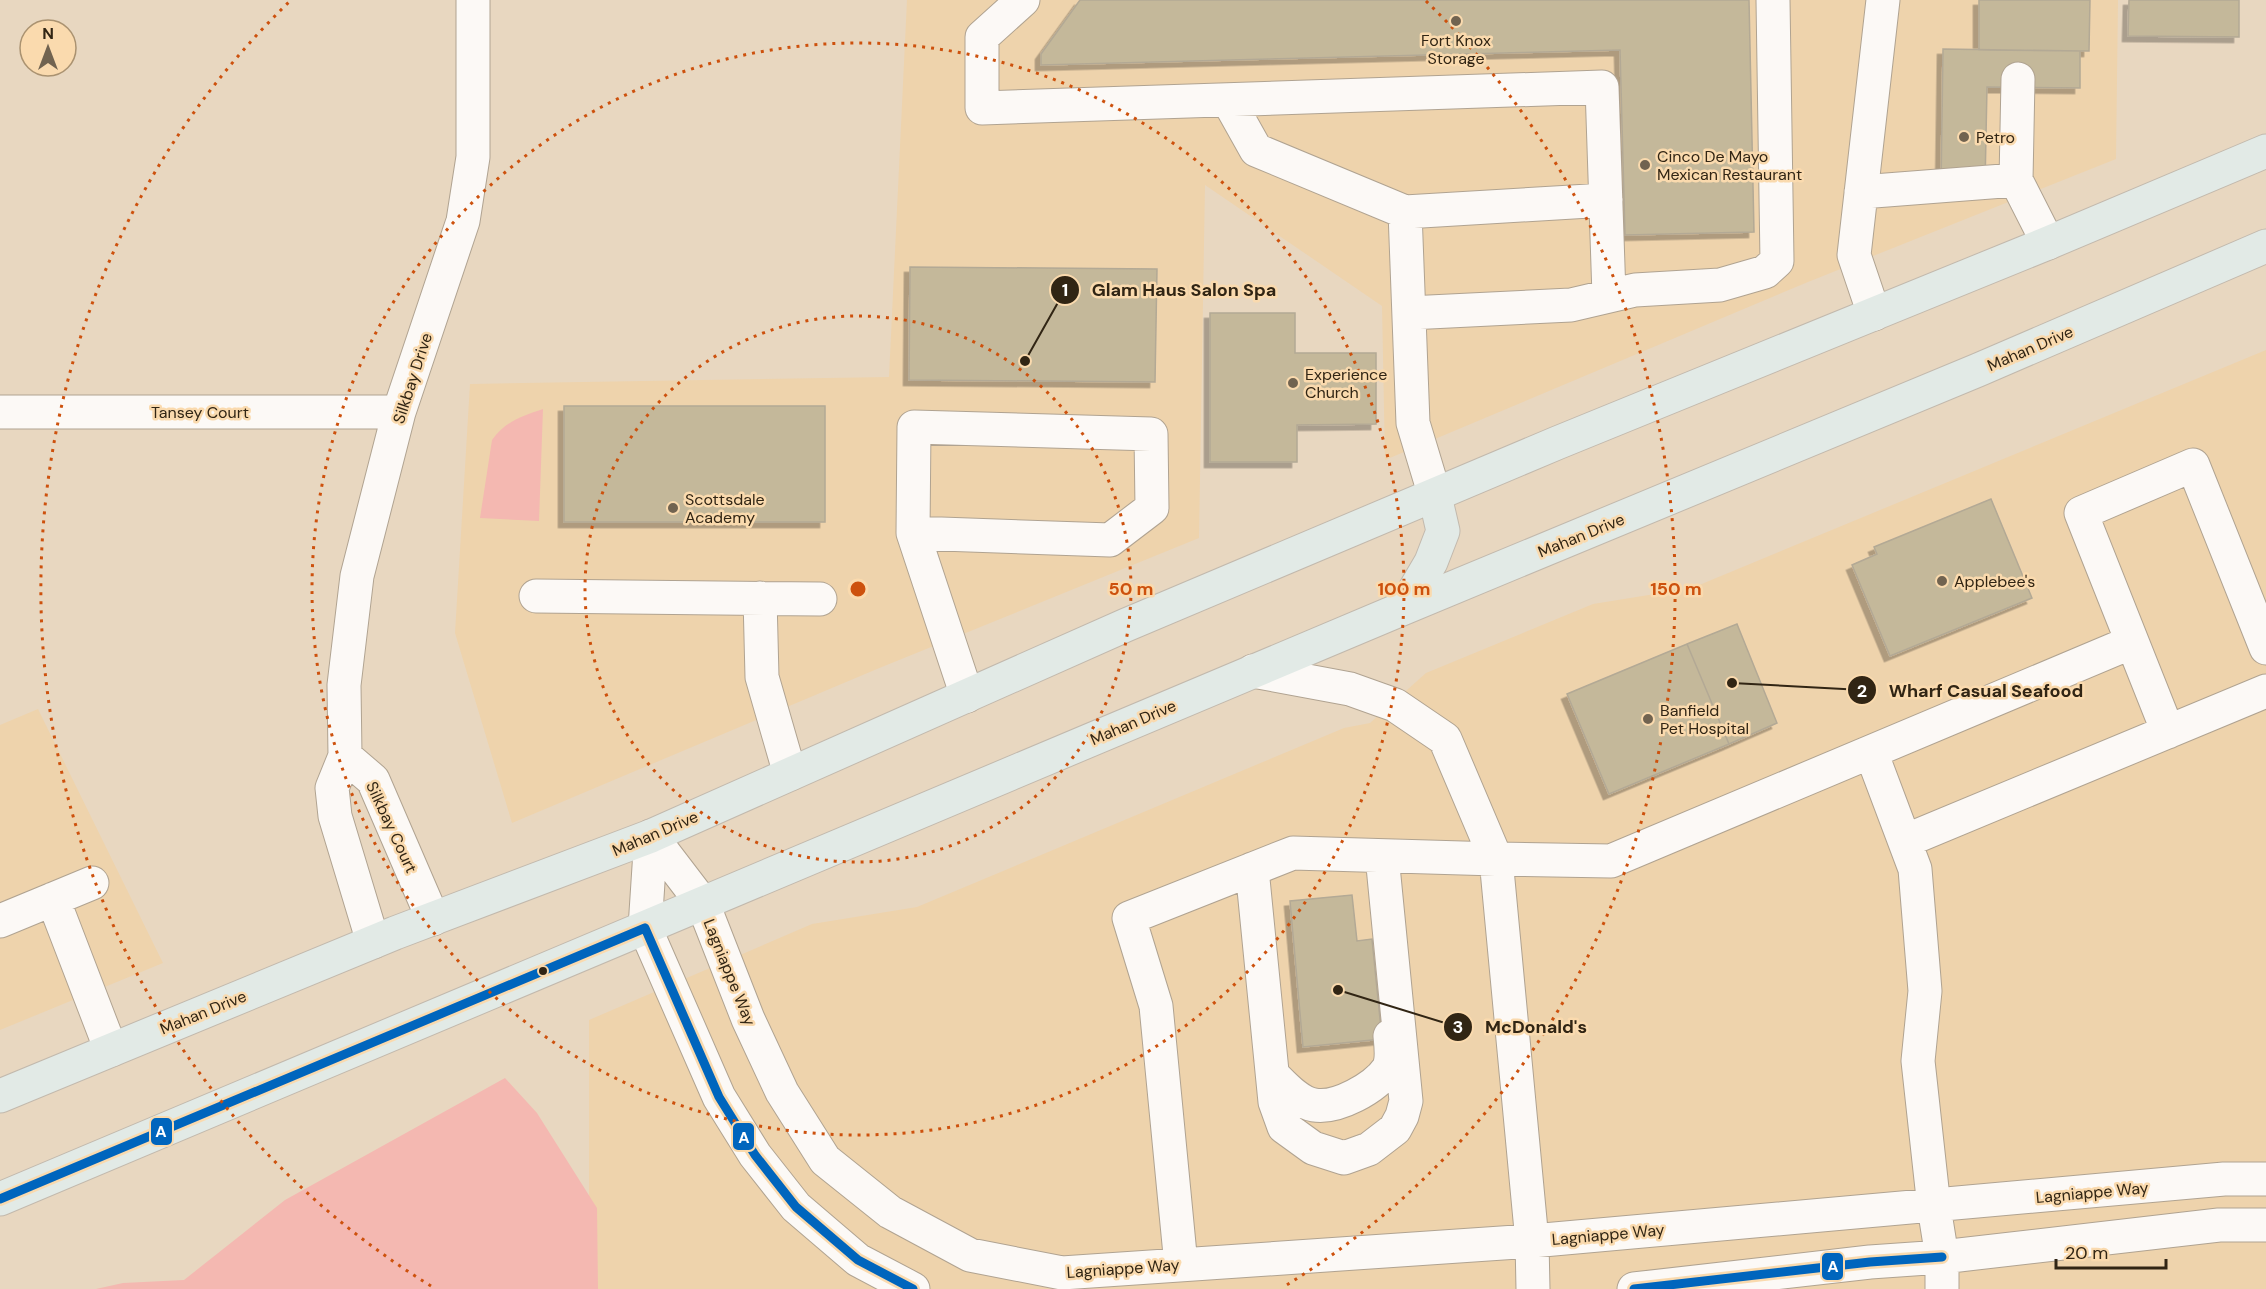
<svg xmlns="http://www.w3.org/2000/svg" width="2266" height="1289" viewBox="0 0 2266 1289" font-family="'DM Sans',sans-serif">
<defs>
<filter id="shadow"><feDropShadow dx="-5.5" dy="5.5" stdDeviation="0" flood-color="#0004"/></filter>
</defs>
<rect width="100%" height="100%" fill="#e8d7c0"/>
<path fill="#eed3ac" d="M907,0H2118L2116,159L1808,282L1385,460L1382,306L1205,185L1199,538L877,669L512,823L455,633L470,384L889,377Z
M2266,350V1289H589V1020L812,924L917,907L1344,728L1370,723L1426,673L1593,604L1692,588Z
M38,709L163,963L0,1030V725Z"/>
<path fill="#f4b8b1" d="M543,409L539,521L480,518L492,440C506,421 522,416 543,409Z
M505,1078L537,1113L597,1208L598,1289H96L123,1283L184,1280L285,1200Z"/>
<path fill="#c4b89a" stroke="#b3a995" stroke-width="1.5" filter="url(#shadow)" d="M1080,0H1749L1754,232L1625,235L1620,50L1041,65V54Z
M1979,0H2090L2089,51L1979,50Z
M2129,0H2239V37L2128,36Z
M1943,49L2080,51V88L1987,87L1985,186H1941Z
M910,267L1157,269L1155,382L909,380Z
M1210,313H1295V353H1376V424L1297,425V462H1210Z
M564,406H825V522H564Z
M1991,499L2032,598L1890,656L1852,565L1877,554L1874,547Z
M1737,624L1777,723L1729,744L1687,644Z
M1687,644L1729,744L1609,794L1567,694Z
M1352,895L1357,941L1372,939L1382,1039L1303,1047L1290,901Z"/>
<g fill="none" stroke-linecap="round" stroke-linejoin="round">
<g stroke="#b0a391" stroke-width="35">
<path id="minor" d="M1023,0L982,37V108L1602,87L1609,296
M2018,79L2016,180L2048,243
M1228,100L1256,150L1405,212L1606,200
M1861,192L2016,180
M1405,212L1413,423L1435,496
M1409,313L1571,305L1635,290L1720,285L1765,272L1777,261L1773,0
M1874,314L1854,255L1883,0
M0,412H399
M913,533L1110,540L1152,508L1151,434L914,427L913,533L967,696
M536,596L820,599
M760,598L762,677L790,774
M1253,671L1350,689L1378,699L1395,705L1445,739L1496,859L1532,1241L1533,1289
M2168,732L2081,513L2193,465L2266,648
M1871,752L1915,869L1925,991L1918,1061L1934,1207L1942,1257V1289
M345,756L373,780L433,919
M651,836L703,904L748,1019L782,1092L825,1160L890,1212L970,1255L1062,1273L1532,1241L2224,1179H2266
M651,836L645,928L719,1097L755,1155L796,1207L858,1260L913,1289
M1905,841L2266,691
M1252,869L1275,1102L1284,1127L1313,1148L1344,1158L1369,1149L1395,1129L1402,1116L1406,1101L1382,856
M53,899L111,1050
M0,921L92,883
M373,942L335,816L332,788L345,756L344,685L357,576L399,412L463,221L473,157V0
M1273,1075C1284,1086 1298,1102 1314,1105C1337,1109 1375,1088 1388,1069C1393,1060 1391,1046 1390,1036
M1181,1265L1156,1006L1129,918L1293,853L1496,859L1611,861L2132,642
M1634,1289L1870,1262L1942,1257L2219,1225H2266"/>
</g>
<g stroke="#c2b9ad" stroke-width="35">
<path id="major" d="M1404,608L1431,562L1443,531L1435,496
M0,1096L395,933L651,836L1126,625L1557,443L2048,243L2266,151
M0,1199L1404,608L1978,370L2266,246"/>
</g>
<use href="#minor" stroke="#fcf9f6" stroke-width="33"/>
<use href="#major" stroke="#e2eae6" stroke-width="33"/>
<g stroke="#fadaae" stroke-width="14">
<path id="bus-1" d="M645,928L719,1097L755,1155L796,1207L858,1260L913,1289
M0,1199L645,928
M1634,1289L1870,1262L1942,1257"/>
</g>
<use href="#bus-1" stroke="#0065bd" stroke-width="9"/>
</g>
<g fill="none" stroke="#cd510d" stroke-width="3" stroke-dasharray="3 6">
<circle cx="858" cy="589" r="273"/>
<circle cx="858" cy="589" r="546"/>
<path d="M431 1286A818 818 0 0 1 290 1M1426 1A818 818 0 0 1 1285 1286"/>
</g>
<g fill="#716350" stroke="#fadaae" stroke-width="2">
<circle cx="1456" cy="21" r="6"/>
<circle cx="1964" cy="137" r="6"/>
<circle cx="1645" cy="165" r="6"/>
<circle cx="1293" cy="383" r="6"/>
<circle cx="673" cy="508" r="6"/>
<circle cx="1942" cy="581" r="6"/>
<circle cx="1648" cy="719" r="6"/>
</g>
<circle fill="#312514" stroke="#fadaae" stroke-width="2" cx="543" cy="971" r="5"/>
<g text-anchor="middle" stroke-width="5" stroke-linejoin="round" paint-order="stroke">
<g font-size="16" fill="#312514" stroke="#fadaae" text-anchor="start">
<text x="1456" y="46" text-anchor="middle">Fort Knox<tspan x="1456" dy="18">Storage</tspan></text>
<text x="1976" y="143">Petro</text>
<text x="1657" y="162">Cinco De Mayo<tspan x="1657" dy="18">Mexican Restaurant</tspan></text>
<text x="1305" y="380">Experience<tspan x="1305" dy="18">Church</tspan></text>
<text x="685" y="505">Scottsdale<tspan x="685" dy="18">Academy</tspan></text>
<text x="1954" y="587">Applebee's</text>
<text x="1660" y="716">Banfield<tspan x="1660" dy="18">Pet Hospital</tspan></text>
</g>
<g font-size="16" fill="#312514" stroke="#fadaae">
<text transform="translate(2030 348) rotate(-23)" y="6">Mahan Drive</text>
<text transform="translate(412 378) rotate(-72)" y="6">Silkbay Drive</text>
<text x="200" y="418">Tansey Court</text>
<text transform="translate(1581 535) rotate(-22)" y="6">Mahan Drive</text>
<text transform="translate(1133 722) rotate(-23)" y="6">Mahan Drive</text>
<text transform="translate(392 827) rotate(65)" y="6">Silkbay Court</text>
<text transform="translate(655 833) rotate(-23)" y="6">Mahan Drive</text>
<text transform="translate(730 972) rotate(68)" y="6">Lagniappe Way</text>
<text transform="translate(203 1012) rotate(-22)" y="6">Mahan Drive</text>
<text transform="translate(2092 1192) rotate(-5)" y="6">Lagniappe Way</text>
<text transform="translate(1608 1234) rotate(-5)" y="6">Lagniappe Way</text>
<text transform="translate(1123 1268) rotate(-4)" y="6">Lagniappe Way</text>
</g>
</g>
<circle cx="858" cy="589" r="9" fill="#cd510d" stroke="#fadaae" stroke-width="3"/>
<g font-size="18" text-anchor="middle" font-weight="bold" fill="#cd510d" stroke="#fadaae" stroke-width="5" stroke-linejoin="round" paint-order="stroke">
<text x="1131" y="595">50 m</text>
<text x="1404" y="595">100 m</text>
<text x="1676" y="595">150 m</text>
</g>
<path fill="none" stroke="#312514" stroke-width="2" d="M1025 361L1065 290M1732 683L1862 690M1338 990L1458 1027"/>
<g fill="#312514" stroke="#fadaae" stroke-width="2">
<circle cx="1025" cy="361" r="6"/>
<circle cx="1732" cy="683" r="6"/>
<circle cx="1338" cy="990" r="6"/>
<circle cx="1065" cy="290" r="15"/>
<circle cx="1862" cy="690" r="15"/>
<circle cx="1458" cy="1027" r="15"/>
</g>
<g font-size="18" text-anchor="middle" font-weight="bold" fill="#fff">
<text x="1065" y="296">1</text>
<text x="1862" y="697">2</text>
<text x="1458" y="1033">3</text>
</g>
<g font-size="18" text-anchor="middle" font-weight="bold" fill="#312514" stroke="#fadaae" stroke-width="5" stroke-linejoin="round" paint-order="stroke">
<text x="1184" y="296">Glam Haus Salon Spa</text>
<text x="1986" y="697">Wharf Casual Seafood</text>
<text x="1536" y="1033">McDonald's</text>
</g>
<g stroke="#fadaae" stroke-width="2">
<rect x="150" y="1117" width="23" height="29" rx="6" fill="#0065bd"/>
<rect x="732" y="1122" width="23" height="29" rx="6" fill="#0065bd"/>
<rect x="1821" y="1252" width="23" height="29" rx="6" fill="#0065bd"/>
</g>
<g font-size="16" text-anchor="middle" font-weight="bold" fill="#fff">
<text x="161" y="1137">A</text>
<text x="744" y="1143">A</text>
<text x="1833" y="1272">A</text>
</g>
<g transform="translate(48 48)"><circle r="28" fill="#fadaae" stroke="#aa9270" stroke-width="1.5"/>
<path d="M0-4.5L10 22L0 15L-10 22Z" fill="#716350"/>
<text y="-9" font-size="16" font-weight="bold" text-anchor="middle" fill="#312514">N</text>
</g>
<path d="M2056 1259v9h110v-9" fill="none" stroke="#312514" stroke-width="3"/>
<text x="2065" y="1259" font-size="18" fill="#312514" stroke="#fadaae" stroke-width="4.5" paint-order="stroke">20 m</text>
</svg>
